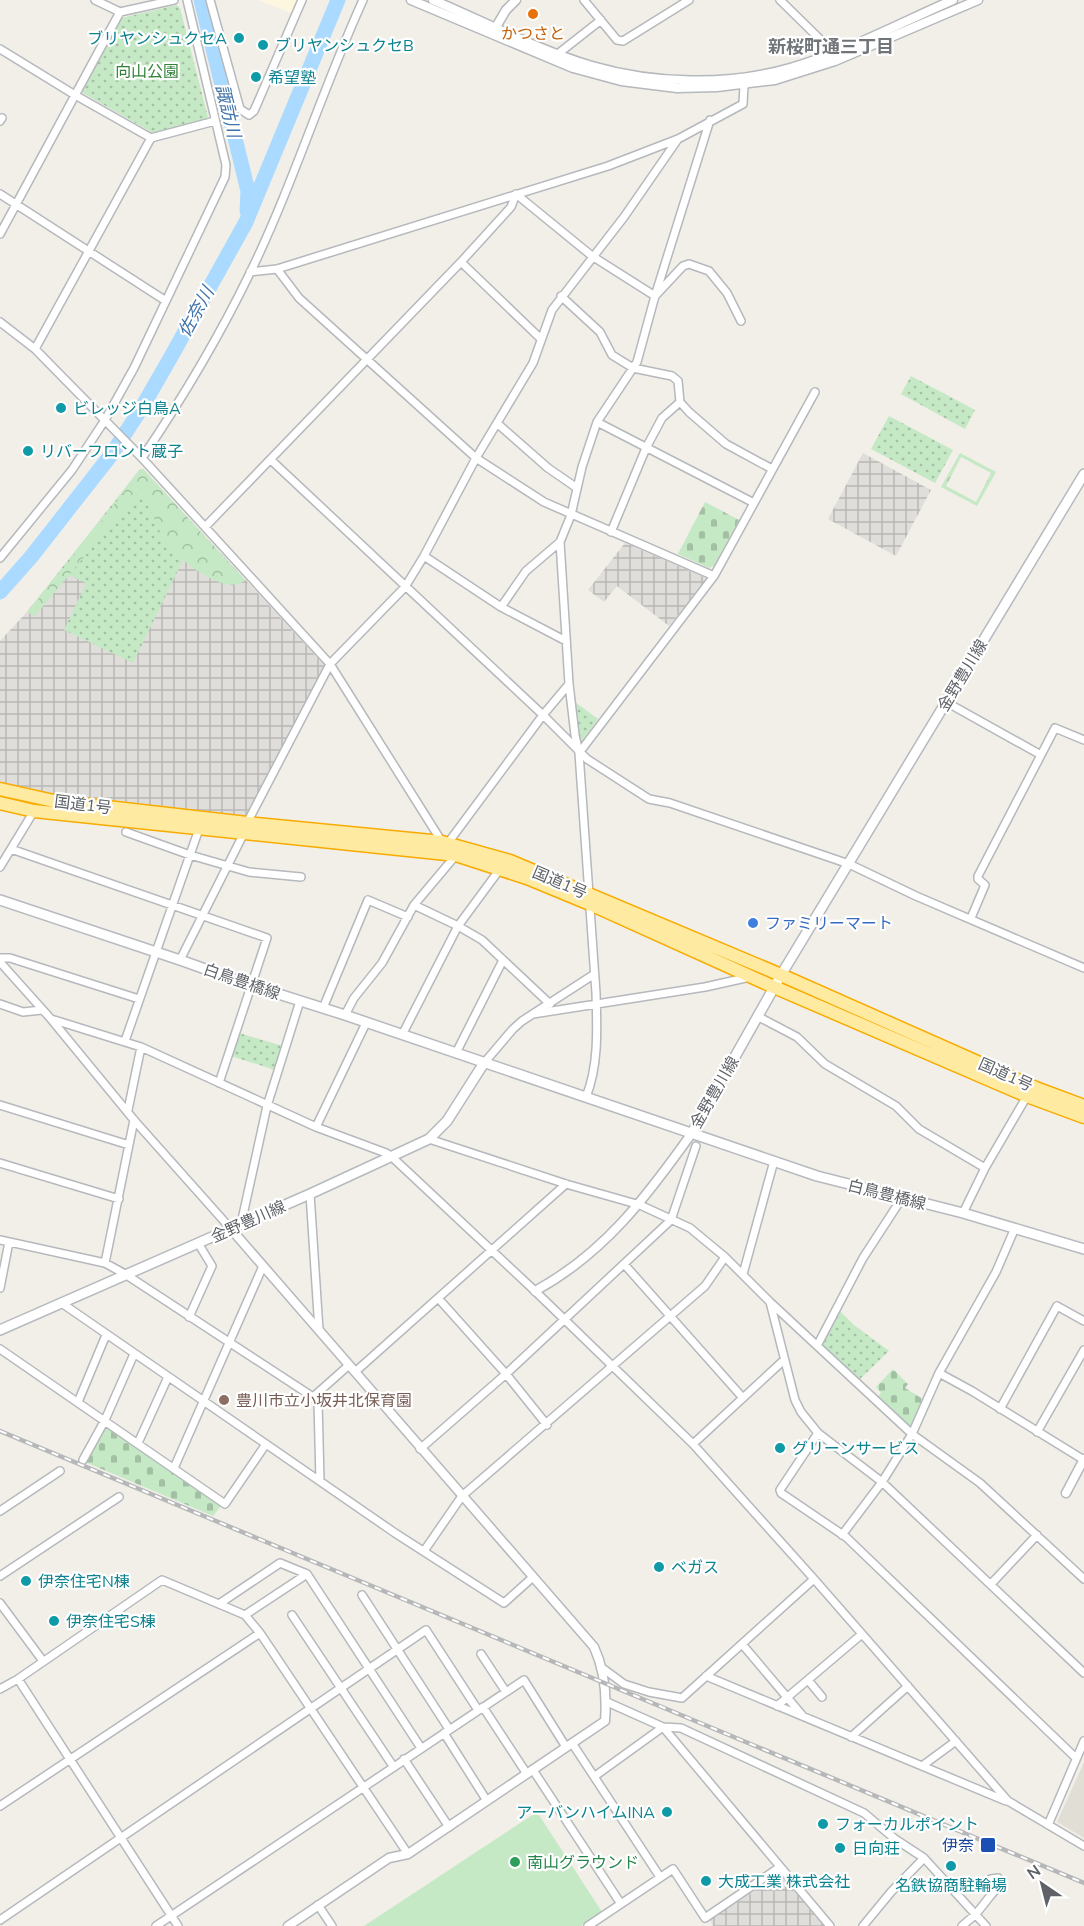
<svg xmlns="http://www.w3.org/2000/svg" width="1084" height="1926" viewBox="0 0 1084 1926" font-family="'Nunito Sans','Noto Sans JP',sans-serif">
<defs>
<pattern id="industrial-grid" width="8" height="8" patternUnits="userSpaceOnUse" patternTransform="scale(1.5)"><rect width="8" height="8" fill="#e0deda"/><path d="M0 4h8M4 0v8" fill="none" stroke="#b9b8b5"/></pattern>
<pattern id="grass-dots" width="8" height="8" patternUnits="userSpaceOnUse" patternTransform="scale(1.5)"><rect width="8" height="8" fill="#c5e8c5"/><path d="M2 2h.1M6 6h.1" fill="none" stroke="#a3c0a4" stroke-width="1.8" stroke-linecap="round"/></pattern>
<pattern id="forest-crowns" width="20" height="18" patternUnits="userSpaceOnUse" patternTransform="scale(1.5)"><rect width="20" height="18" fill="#c5e8c5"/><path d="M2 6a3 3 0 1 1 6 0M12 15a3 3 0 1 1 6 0" fill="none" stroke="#a3c0a4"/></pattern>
<pattern id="cemetery-stones" width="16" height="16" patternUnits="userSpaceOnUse" patternTransform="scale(1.5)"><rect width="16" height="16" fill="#c5e8c5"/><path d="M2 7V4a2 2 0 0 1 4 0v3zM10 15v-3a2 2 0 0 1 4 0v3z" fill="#a3c0a4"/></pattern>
</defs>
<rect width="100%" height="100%" fill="#f1efe8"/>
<path fill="#fef7e0" d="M259,0H299L293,14Z"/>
<path fill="url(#industrial-grid)" d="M863,453L931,490L896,556L828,519Z
M140,469H143L326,667L246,818L68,800L0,785V641L25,614L101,521Z
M625,543L704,577L706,580L669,626L617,586L604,602L588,590Z
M780,1874L824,1926H713L710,1920Z"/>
<path fill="#e1ded6" d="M1084,1762V1838L1057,1822Z"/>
<path fill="url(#grass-dots)" d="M177,5L180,8L208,117L206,120L153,133L83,93L82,90L121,18Z
M911,376L975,410L965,429L901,394Z
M889,416L953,450L935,483L871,449Z
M140,469H143L198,529L133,663L64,630L86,583L69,575L35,616L27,612Z
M575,702L598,719L582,741L580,740Z
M239,1033L283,1046L275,1070L231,1056Z
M839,1310L854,1325L889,1351L859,1380L823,1345L822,1341Z"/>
<path fill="url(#forest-crowns)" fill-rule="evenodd" d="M960,453L996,472L977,506L941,487ZM961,457L991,473L976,502L946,486Z
M141,469H143L245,580C227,598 179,560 167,544C156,527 152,508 139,492L35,615L28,612L102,521Z"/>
<path fill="url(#cemetery-stones)" d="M705,502L739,520L714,566L709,568L678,554Z
M893,1369L908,1384L905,1388L926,1401L912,1427L909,1428L878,1397L881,1393L876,1387Z
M108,1424L219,1502L221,1506L213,1516L85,1462L105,1425Z"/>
<path fill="#c5e8c5" d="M537,1812L602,1912L581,1926H364Z"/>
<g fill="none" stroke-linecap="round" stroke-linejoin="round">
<path stroke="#aadaff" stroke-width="15" d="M201,0L248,191L247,211
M0,592L31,557L111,455L141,409L172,355L246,222L338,0"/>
<g stroke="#b5b8bc" stroke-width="10">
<path id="minor" d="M95,0L120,12L174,0
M210,0L240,109L249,115L254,111L302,0
M584,0L617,40L623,41L689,0
M780,0L833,52
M0,49L75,95L151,138L215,121
M559,53L601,20
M0,121L2,118
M0,194L166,301
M516,194L592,256L655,296L683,266L689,264L709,271L727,293L741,321
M0,234L120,12
M461,262L541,339
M277,269L299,298L476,458L544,502L714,576
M250,272L277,269L608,166L678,139L743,104L744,85
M561,296L600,332L612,355L633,368L672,376L678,381L680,402L689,412L726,444L772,469
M0,322L35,349L142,458L330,664L442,842
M35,349L151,138
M597,422L754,503
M498,424L548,468L577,488
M142,458C182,399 219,337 250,273C293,185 322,90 363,0
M272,461L543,715L587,759L649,799L670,803L849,864L916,896L1084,968
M205,527L461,262L511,207L516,194
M611,532L646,448L662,418L680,402
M424,556L501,607L566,641
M0,558L72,470L105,420L134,368L225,177L226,165L187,0
M501,607L526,571L560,542
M946,702L1041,755L1055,728L1084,740
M579,753L714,576L815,392
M247,823L330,664L405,587L424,556L476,458L533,363L552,310L624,217L678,139
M126,832L190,855L249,872L301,877
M448,843L543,715L569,684
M11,849L267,938L219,1083
M0,867L34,811
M414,905L458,926L482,940L550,1004
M971,918L985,885L978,879V876L1041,755
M0,958H10L139,999
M180,960L244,833
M0,962L51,1019L134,1120L231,1229
M0,1004L23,1012L42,1010
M323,1008L368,900L408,917
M533,1014L705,987L750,977
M345,1015L354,998L382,963L414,905L456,855
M757,1016L797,1037L825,1064L896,1106L919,1129L985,1168
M51,1019L141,1047L316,1127L386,1153L392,1157L535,1291L693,1444L814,1579L1008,1801L1084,1846
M402,1035L458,926L500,869
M125,1041L199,829
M456,1053L503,960
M484,1063L513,1029L522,1021L593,975
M586,1097C599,1065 597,1027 596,993L579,753L575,735L569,684L560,542L571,515L582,467L597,422L637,362L655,296L710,120
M0,1105L129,1145
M128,1110L141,1047
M316,1127L366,1023
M429,1139L566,1184L640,1205L690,1228L725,1257L770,1302L912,1434L980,1483L1084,1579
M0,1163L119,1199
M310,1194L319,1330
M963,1213L985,1168L1027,1096
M241,1224L267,1106L300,1001
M0,1240L105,1263L125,1274L313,1397L318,1402L320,1481
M105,1263L134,1120
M624,1264L743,1398
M743,1274L774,1161
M0,1288L9,1242
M438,1298L506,1374L547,1425
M770,1302L795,1400L801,1412L818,1433L882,1482L1084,1673
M63,1304L395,1533L504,1603L533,1577
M189,1317L212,1266L198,1243
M818,1344L863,1258L902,1198
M0,1349L225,1504L266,1444
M355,1372L566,1184
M939,1373L972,1391L1084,1460
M313,1397L349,1365
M78,1402L106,1335
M1000,1409L1057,1306L1084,1321
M1037,1432L1084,1350
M818,1433L780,1490L781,1493L846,1537L1076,1758
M138,1443L168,1377
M693,1444L784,1360
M420,1449L506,1374L671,1220L696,1146
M83,1460L105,1420L134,1354
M174,1468L263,1266
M0,1511L60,1471
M842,1535L882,1482L912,1434L939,1373L996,1272L1015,1228
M424,1551L462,1496L705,1286L725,1257
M0,1576L119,1497
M991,1584L1037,1535
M362,1595L449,1729
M0,1603L43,1661
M219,1604L280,1563L307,1574L421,1748
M245,1615L307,1574
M292,1615L393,1766
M742,1644L802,1715
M481,1654L506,1692
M601,1667L624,1684L649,1692L682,1698L814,1579
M706,1676L1006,1801
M18,1679L178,1926
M808,1680L822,1697
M0,1689L18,1679L162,1580L245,1615L260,1633L408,1854
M607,1702L663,1727L681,1728L864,1813L895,1839L924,1858L986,1926
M777,1706L862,1634
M483,1707L527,1774
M663,1727L830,1926
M444,1733L487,1801
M851,1737L908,1686
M572,1743L660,1877
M404,1759L449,1827
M922,1766L956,1741
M533,1770L621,1904
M595,1776L663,1727
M0,1806L260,1633
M1048,1825L1084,1741
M318,1905L332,1926
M0,1920L426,1630L478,1710
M156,1926L524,1680L566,1747
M588,1926L673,1869L705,1918L780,1867
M863,1926L891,1892L924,1858
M962,1926L976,1914L991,1895V1879L998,1878L1000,1884L991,1895"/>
</g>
<g stroke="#b5b8bc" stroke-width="11">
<path id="tertiary" d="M411,0L573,68L621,81L677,88L717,87L775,80L835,61L978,0
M433,0C485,22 538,50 592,66C654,84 728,86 790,68C846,52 900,23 953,0
M493,32L506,10L516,0
M231,1229L594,1647C604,1669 607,1696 605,1721L408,1854L389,1858L288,1926
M535,1291C605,1253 647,1196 692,1133
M1066,1493L1084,1459"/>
</g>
<g stroke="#b6babf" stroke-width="12">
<path id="secondary" d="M0,900L180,960L250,985L345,1015L817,1176L963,1213L1084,1249
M692,1133L781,975L1084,474
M0,1330L310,1194L429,1139L447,1121L484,1063"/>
</g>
<g stroke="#f9ab00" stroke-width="15">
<path id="trunk" d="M0,789L54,801L247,823L442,842L510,861L781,975L1036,1088L1084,1106
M0,803L34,811L456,855L527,878L590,904L774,987L1027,1096L1084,1117"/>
</g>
<use href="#minor" stroke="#fff" stroke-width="7"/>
<use href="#tertiary" stroke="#fff" stroke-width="8"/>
<use href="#secondary" stroke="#fff" stroke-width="9"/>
<use href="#trunk" stroke="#feeaa1" stroke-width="12"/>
<g stroke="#b6b7b8" stroke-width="4.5">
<path id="rail" d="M0,1431L1084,1883"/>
</g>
<use href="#rail" stroke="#fff" stroke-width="2" stroke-dasharray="7" stroke-linecap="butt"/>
</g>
<circle fill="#e8710a" stroke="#fff" stroke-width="2" cx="533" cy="14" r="6"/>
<g fill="#0f9aa8" stroke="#fff" stroke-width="2">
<circle cx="239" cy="38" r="6"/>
<circle cx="263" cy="45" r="6"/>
<circle cx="256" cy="77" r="6"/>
<circle cx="61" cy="408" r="6"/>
<circle cx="28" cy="451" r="6"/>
<circle cx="780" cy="1448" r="6"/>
<circle cx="659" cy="1567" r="6"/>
<circle cx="26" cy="1581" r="6"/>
<circle cx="54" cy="1621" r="6"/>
<circle cx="667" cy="1812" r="6"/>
<circle cx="823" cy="1824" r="6"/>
<circle cx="840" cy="1848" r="6"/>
<circle cx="951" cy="1866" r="6"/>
<circle cx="706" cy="1881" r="6"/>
</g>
<circle fill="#3f7fe0" stroke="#fff" stroke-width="2" cx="753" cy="923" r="6"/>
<circle fill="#8d6e63" stroke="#fff" stroke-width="2" cx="224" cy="1400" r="6"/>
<rect fill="#1a4fb4" stroke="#fff" stroke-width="2" x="980" y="1837" width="16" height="16" rx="3"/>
<circle fill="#2e9e5b" stroke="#fff" stroke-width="2" cx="515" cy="1862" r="6"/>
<g text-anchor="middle" stroke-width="4.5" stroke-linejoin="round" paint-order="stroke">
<g font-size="16" fill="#c56008" stroke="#fff">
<text x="533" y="39">かつさと</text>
</g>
<g font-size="16" fill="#0d838f" stroke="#fff" text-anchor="start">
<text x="227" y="44" text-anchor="end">ブリヤンシュクセA</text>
<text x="275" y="51">ブリヤンシュクセB</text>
<text x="268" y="83">希望塾</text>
<text x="73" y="414">ビレッジ白鳥A</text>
<text x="40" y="457">リバーフロント蔵子</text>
<text x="792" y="1454">グリーンサービス</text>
<text x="671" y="1573">ベガス</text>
<text x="38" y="1587">伊奈住宅N棟</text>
<text x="66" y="1627">伊奈住宅S棟</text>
<text x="655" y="1818" text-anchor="end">アーバンハイムINA</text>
<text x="835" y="1830">フォーカルポイント</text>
<text x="852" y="1854">日向荘</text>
<text x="718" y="1887">大成工業 株式会社</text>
<text x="951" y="1891" text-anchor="middle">名鉄協商駐輪場</text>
</g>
<g font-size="16" fill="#348238" stroke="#fff">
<text x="147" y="77">向山公園</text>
</g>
<g font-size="16" fill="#5f6368" stroke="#fff">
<text transform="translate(962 675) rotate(-59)" y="6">金野豊川線</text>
<text transform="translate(83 804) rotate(7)" y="6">国道1号</text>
<text transform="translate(560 882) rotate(23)" y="6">国道1号</text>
<text transform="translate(242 981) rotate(19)" y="6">白鳥豊橋線</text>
<text transform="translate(1006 1074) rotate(24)" y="6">国道1号</text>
<text transform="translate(714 1092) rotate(-60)" y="6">金野豊川線</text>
<text transform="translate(887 1194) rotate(14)" y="6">白鳥豊橋線</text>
<text transform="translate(248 1221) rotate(-24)" y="6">金野豊川線</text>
</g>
<g font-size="16" fill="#366cbe" stroke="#fff" text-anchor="start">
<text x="765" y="929">ファミリーマート</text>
</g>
<g font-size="16" fill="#785e54" stroke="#fff" text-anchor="start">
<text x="236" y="1406">豊川市立小坂井北保育園</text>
</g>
<g font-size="16" fill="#164399" stroke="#fff" text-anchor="end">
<text x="974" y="1851">伊奈</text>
</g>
<g font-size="16" fill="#27864d" stroke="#fff" text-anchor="start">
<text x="527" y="1868">南山グラウンド</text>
</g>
<g font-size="18" font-weight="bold" fill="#70757a" stroke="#fff">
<text x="831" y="53">新桜町通三丁目</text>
</g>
<g font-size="18" font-style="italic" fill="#4174aa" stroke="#fff">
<text transform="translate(228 111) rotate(76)" y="6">諏訪川</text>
<text transform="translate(196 312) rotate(-61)" y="6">佐奈川</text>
</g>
</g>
<g transform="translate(1042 1884) rotate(325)" stroke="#ffffff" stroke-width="4.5" paint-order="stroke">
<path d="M0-4.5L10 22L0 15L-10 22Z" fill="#5f6368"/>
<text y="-9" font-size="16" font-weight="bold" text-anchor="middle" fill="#5f6368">N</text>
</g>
</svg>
